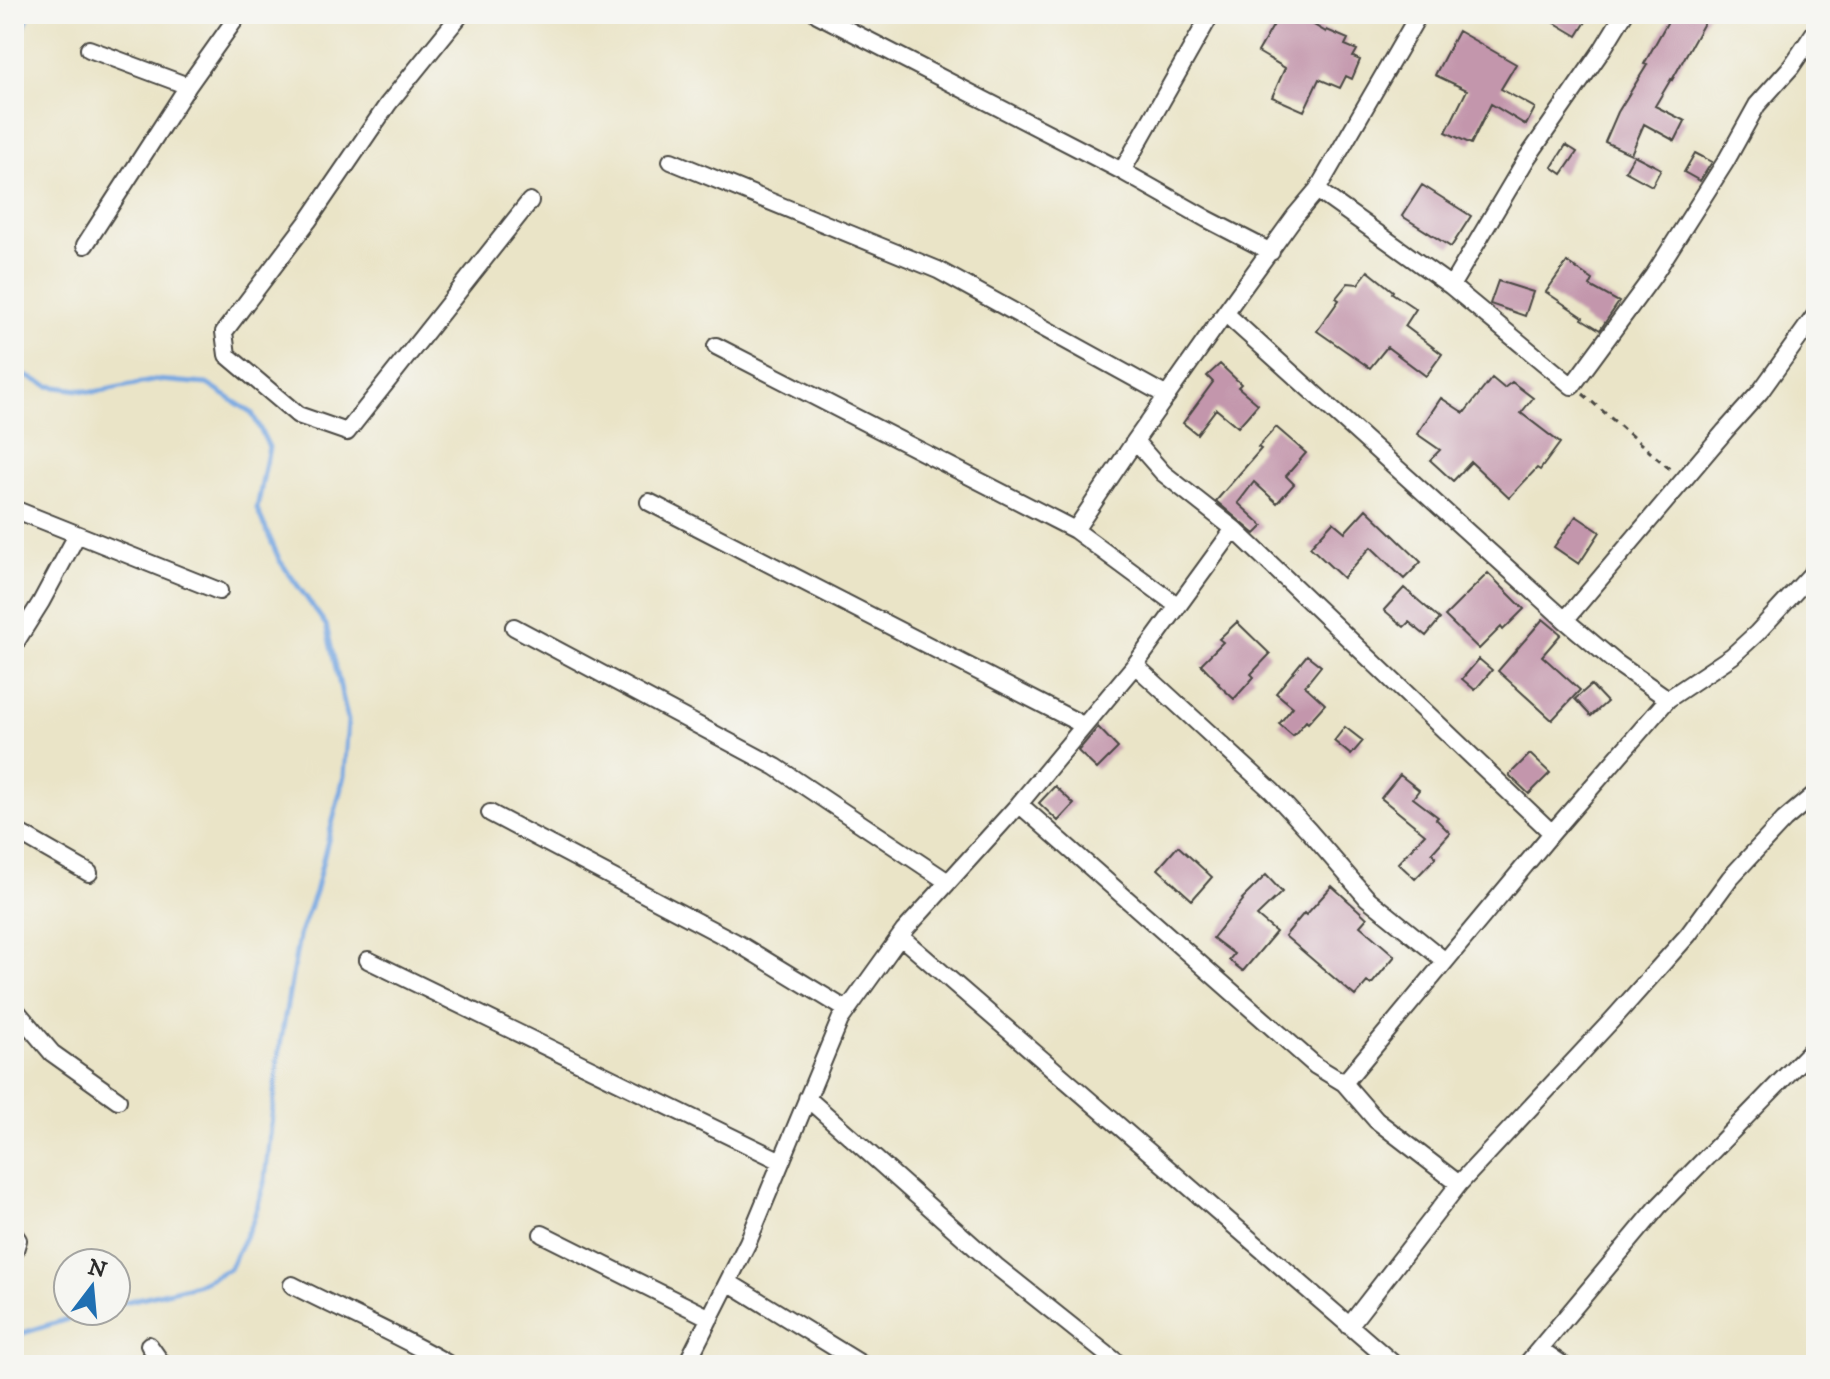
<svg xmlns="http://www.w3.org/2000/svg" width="1830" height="1379" viewBox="0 0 1830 1379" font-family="'IM FELL DW Pica',serif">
<rect width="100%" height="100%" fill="#f6f6f2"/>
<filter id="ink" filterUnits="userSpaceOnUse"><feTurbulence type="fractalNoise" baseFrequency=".0125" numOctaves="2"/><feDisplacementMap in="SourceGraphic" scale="16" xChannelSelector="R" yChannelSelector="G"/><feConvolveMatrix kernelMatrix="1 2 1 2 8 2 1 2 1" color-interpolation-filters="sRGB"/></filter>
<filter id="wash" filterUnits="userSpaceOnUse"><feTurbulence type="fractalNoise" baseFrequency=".006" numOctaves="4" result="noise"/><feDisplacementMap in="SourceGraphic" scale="32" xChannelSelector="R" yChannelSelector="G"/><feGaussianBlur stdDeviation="1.8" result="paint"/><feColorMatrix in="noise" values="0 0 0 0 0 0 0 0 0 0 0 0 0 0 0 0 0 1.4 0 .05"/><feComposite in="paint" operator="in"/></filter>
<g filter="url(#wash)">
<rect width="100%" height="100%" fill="#eae4c7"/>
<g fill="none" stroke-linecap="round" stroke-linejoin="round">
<path stroke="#77a7e1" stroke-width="5" d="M14,53L29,14
M14,371L49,386L94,392L157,380L207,384L252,413L269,447L257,509L280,561L326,625L348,721L344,776L315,892L299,936L279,1051L265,1180L253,1221L229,1269L196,1285L116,1304
M14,1340L20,1334L93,1311"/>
</g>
<g id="blocks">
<path fill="#c396ac" d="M1280,14H1295L1326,32L1327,30L1348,39L1345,45L1357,50L1353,57L1360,60L1352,79L1346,76L1340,88L1319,79L1304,111L1272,97L1285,68L1258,52Z
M1540,14H1578L1587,20L1577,36Z
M1672,14H1709L1672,80L1671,79L1655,106L1685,121L1675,141L1644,124L1631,154L1605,142L1618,112L1647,65L1644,64Z
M1458,31L1516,64L1501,89L1535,108L1526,125L1491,104L1471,144L1446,132L1467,90L1435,75Z
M1566,145L1577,152L1562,174L1552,167Z
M1695,153L1712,162L1700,181L1684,172Z
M1634,155L1661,169L1652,186L1625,171Z
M1422,185L1471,216L1451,247L1402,216Z
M1567,262L1593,280L1590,286L1619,302L1600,330L1582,319L1583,317L1546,292Z
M1368,271L1393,291L1392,293L1416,309L1405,326L1442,354L1426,376L1387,347L1370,368L1317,331L1339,300L1336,298L1348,283L1358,284Z
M1498,281L1533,292L1525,316L1490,304Z
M1220,364L1241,384L1238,387L1258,404L1238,427L1216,409L1197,434L1183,423L1213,382L1207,376Z
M1492,378L1504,388L1512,382L1533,398L1521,413L1560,443L1540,470L1537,468L1509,498L1471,462L1453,481L1430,460L1440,450L1417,434L1441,398L1464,413Z
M1276,427L1306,453L1286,476L1294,484L1277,503L1254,482L1238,503L1263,526L1255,534L1216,501L1261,449L1258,447Z
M1366,509L1421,562L1404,579L1371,547L1343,578L1310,547L1333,522L1345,532Z
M1576,516L1600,532L1579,564L1554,547Z
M1488,573L1524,609L1503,630L1501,627L1479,649L1445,616Z
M1404,588L1440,619L1426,636L1409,622L1404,627L1384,610Z
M1543,619L1561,634L1542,656L1580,690L1552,720L1498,671Z
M1237,622L1270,654L1251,674L1254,677L1234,699L1218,684L1219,683L1201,664L1223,642L1219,639Z
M1307,655L1321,666L1305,686L1325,704L1308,723L1306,721L1293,736L1279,724L1293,707L1276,693Z
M1479,659L1492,670L1475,690L1462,679Z
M1591,685L1607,702L1591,716L1575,699Z
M1098,727L1118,748L1097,769L1078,751Z
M1345,727L1363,741L1351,755L1334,741Z
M1530,754L1550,773L1529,794L1509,775Z
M1400,775L1419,790L1413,798L1438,817L1436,819L1450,833L1432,853L1436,857L1415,879L1398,863L1425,834L1381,798Z
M1055,786L1074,804L1058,821L1039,803Z
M1178,846L1212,877L1192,900L1158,869Z
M1266,875L1282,892L1257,916L1276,932L1243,971L1229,960L1234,954L1213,938L1243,900L1242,899Z
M1332,886L1367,918L1360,926L1395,956L1371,985L1367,982L1355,996L1285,936L1304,913L1306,915Z"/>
</g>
</g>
<g filter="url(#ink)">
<use href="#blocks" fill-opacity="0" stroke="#484742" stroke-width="2"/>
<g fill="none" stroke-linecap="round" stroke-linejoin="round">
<g stroke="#484742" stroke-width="20">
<path id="minor" d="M461,14L388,104L308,221L224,332L227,355L298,415L347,432L530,201
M817,14L1122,171L1207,219L1271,252
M89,49L188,86
M671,161L938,270L1167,396
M1122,171L1211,14
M1317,190L1451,286L1572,386L1653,276L1726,161L1757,105L1791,67L1816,30
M85,245L188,86L239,14
M1451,286L1527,158L1602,50L1624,14
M1225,313L1565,620L1615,662L1668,699
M716,346L1075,530L1178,606
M1135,441L1163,473L1234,529L1552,833
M649,502L1083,725
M14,509L219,591
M1234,529L1135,665L1019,804L904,931L902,938L1395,1365
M1075,530L1135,441L1225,313L1295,216L1317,190L1419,14
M1565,620L1725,431L1760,392L1816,314
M514,627L776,767L948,882
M14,645L41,602L77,535
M1135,665L1272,791L1309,831L1367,898L1445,961
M1019,804L1316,1066L1344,1083L1376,1120L1459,1184
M490,813L739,944L847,1010
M14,830L89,873
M368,960L781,1161
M14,1008L52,1053L118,1100
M1344,1083L1552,833L1668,699L1732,656L1757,633L1816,569
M807,1098L996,1266L1120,1365
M14,1234L18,1240L14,1253
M542,1234L710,1318
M728,1282L863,1365
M292,1285C345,1312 399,1335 450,1365
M1349,1326L1459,1184L1613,1019L1688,935L1730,878L1784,820L1816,793
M149,1345L163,1365
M1540,1349L1563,1365
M686,1365L748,1242L840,1020L904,931
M1526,1365L1658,1207L1816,1045"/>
</g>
<path stroke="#484742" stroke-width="3" stroke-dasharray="6 6" stroke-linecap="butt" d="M1583,394L1671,470"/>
<use href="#minor" stroke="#fff" stroke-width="16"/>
</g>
</g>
<rect width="1830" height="1379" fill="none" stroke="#f6f6f2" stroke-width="48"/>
<g transform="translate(92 1287) rotate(16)"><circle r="38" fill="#f6f6f2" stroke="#a5a5a2" stroke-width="2"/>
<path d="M0-6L14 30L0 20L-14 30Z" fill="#1f6fb2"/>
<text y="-12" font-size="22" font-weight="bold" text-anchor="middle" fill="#2b2b2b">N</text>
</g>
</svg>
